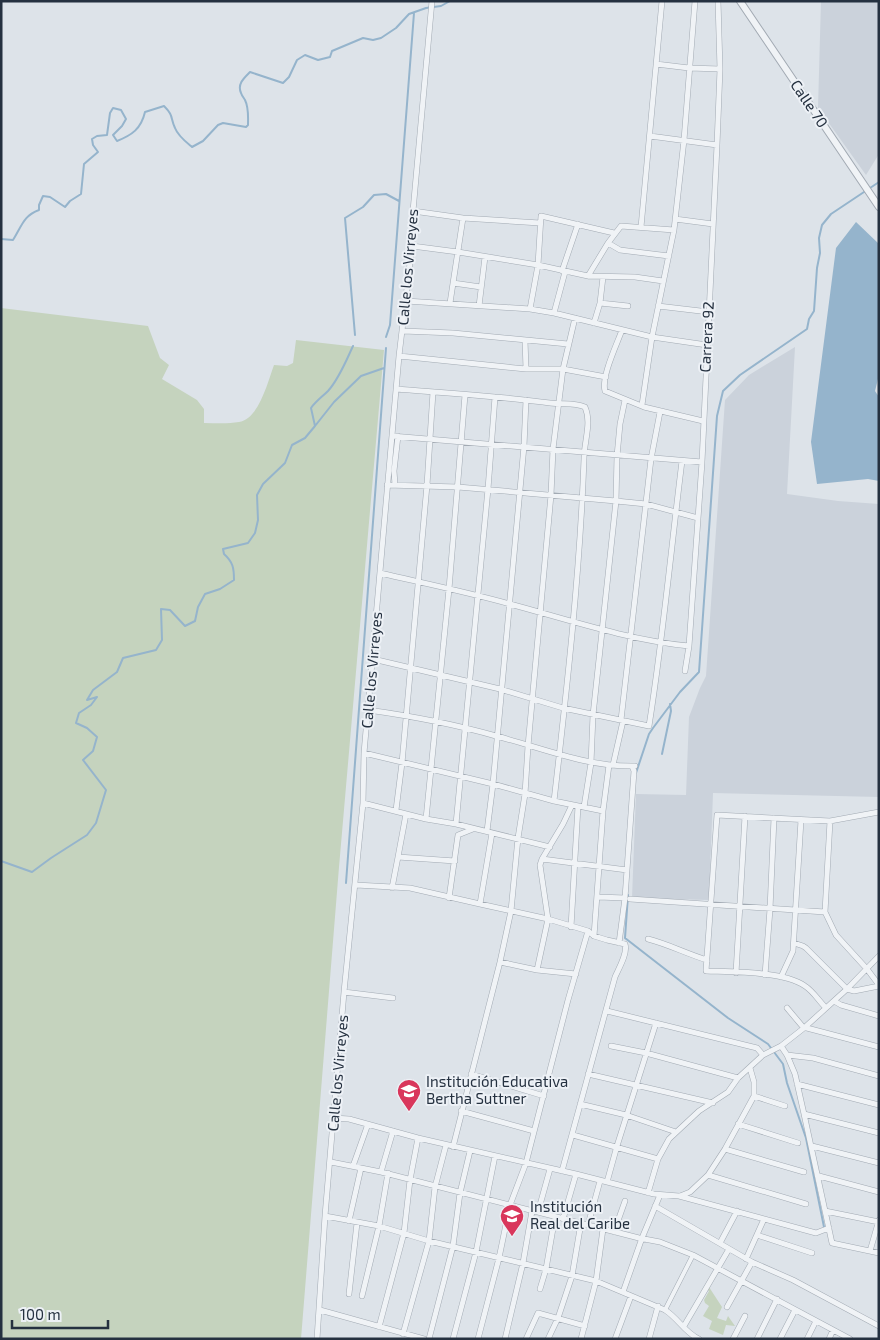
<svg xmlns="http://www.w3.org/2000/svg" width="880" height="1340" viewBox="0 0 880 1340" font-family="'Exo 2',sans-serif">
<rect width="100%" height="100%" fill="#dde3e9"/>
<path fill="#cbd2db" d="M821,1H879V154L866,175L818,108Z
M795,347L787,494L838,501L879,504V797L713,793L709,900L632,898L636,794L686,795L689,717L700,688L706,676L725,400L749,375Z"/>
<path fill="#c5d3be" d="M1,308L148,326L160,358L169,365L162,379L197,400L204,409V423C215,423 228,424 239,422C259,419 268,381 274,365L287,366L293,363L296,340L384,350L339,867L301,1339H1Z
M707,1284L722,1307L717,1318L726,1321L728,1316L735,1326L726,1325L723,1335L709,1329L712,1321L703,1316L709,1306L705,1303L704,1300L709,1291L705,1288Z"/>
<path fill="#95b4cc" d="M856,222L879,244V375L875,391L879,397V481L868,479L817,484L811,442L836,248Z"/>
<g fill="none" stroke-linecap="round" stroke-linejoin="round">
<path stroke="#95b4cc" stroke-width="2" d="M1,239L13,240C22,226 23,216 39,210V205L43,196L50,197L65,207L70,201L81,194L84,164L98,152L93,145L92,139L97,136L107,135L110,113L113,108L121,110L126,119L122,126L113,135L117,141C132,135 141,129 145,112L164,106C174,116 170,117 175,128C178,136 186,142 192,147L203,141L218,125L223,123L246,127L248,125C248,117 249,108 245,100C244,98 242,96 241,93C237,84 244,78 250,72L283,83L289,77L297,60L305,55L318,60L330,57L332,51L363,38L373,40L381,38L396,28L409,14L426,8L441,6L450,1
M355,335L345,218L363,207L374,195L386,194L399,201
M386,337L390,325L414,13
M315,426L334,402L361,376L384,368
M662,754L671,711L670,704
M636,773L649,734L653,728L680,692L699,672L717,416L723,391L740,375L807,329L809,319L814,311L817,268L820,253L819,238L822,225L831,214L879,182
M1,861L32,872L51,858L87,835L96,823L106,790L83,760L93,751L97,737L87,728L76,723L79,713L91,705L97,697L87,700L93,690L117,672L123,658L156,650L162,640L161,609L170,610L185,626L195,621L198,607L205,594L220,589L234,580C234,568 233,562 224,554L223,549L248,543L255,533L258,520L257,495L263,484L285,463L292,445L305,438L315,426L311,408C316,401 322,397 328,391C339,379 346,361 353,346
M346,883L386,348
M628,895L625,938L728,1018L768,1044L783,1064L787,1083L806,1138L824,1227"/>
<g stroke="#a2aab3" stroke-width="5">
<path id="pedestrian" d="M665,1310L693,1255"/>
</g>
<g stroke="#a2aab3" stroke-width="6">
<path id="minor" d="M656,64L689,68L720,69
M650,136L717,145
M413,211L463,218L540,223
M675,219L713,224
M641,227L662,1
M608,243L620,250L669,256
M412,246L458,252L538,265L588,276L635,277L663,281
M562,271L578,224
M588,276L608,243L621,226L674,230
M453,283L481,287
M406,301L530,309L554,313L652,337L707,345
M450,303L463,218
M600,303L628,306
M479,306L485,257
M658,306L709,312
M530,309L538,265L541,216L614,233
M554,313L565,272
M594,323L600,303L603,277
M622,330C617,344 601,377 605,391L644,407L703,421
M403,331L453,333L568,344
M525,340L526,369
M399,356L526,369H563L606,377
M396,389C447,393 499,396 550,403C563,405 573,402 585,407C592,423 584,441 584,459C580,572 567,688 554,801
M642,405L652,337L674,230L684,140L695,1
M392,436L702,462
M387,485L458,487L616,501L646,504L698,518
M395,485L394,471L398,436
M380,573C423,583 467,592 510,604C569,620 628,640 689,646
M373,659L500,689L563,708L649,726C663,638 671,549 682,461
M685,671L689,646L702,462L717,145L720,69L718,1
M368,710C411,716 454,724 496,736C543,748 586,767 635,766
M621,720L651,459L660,412
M364,753L493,784L554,801L603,811
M613,765L623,721
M363,803L426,819L456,824L550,847
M584,807L591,763L593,715L616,501L617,456L620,424L625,400
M396,810L402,763L427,485L433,392
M426,819L449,589L465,395
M830,821L825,912L836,935L867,969L879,985
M456,824L488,489L495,397
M487,831L493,784L524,446L526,400
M398,857L406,814
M542,859L627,870
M356,885L410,888L480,904L548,919L588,931L594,936L607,940L625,944C628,953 619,968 615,977L562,1171
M392,888L398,857L455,861
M598,897L625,898
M449,898L458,835L473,829
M630,899L825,912
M480,904L492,833
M571,927L578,806
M594,936L603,811L609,765
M648,939C668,944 687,954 707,960
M619,943L625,898L634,771L632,766
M794,943L803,946L806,948L847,989L854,991L879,986
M500,962L537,970L576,974
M537,970L548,919L540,865L542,859L563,824L572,805
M736,973L745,816
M765,975L770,909L774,818
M781,977L793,951L801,820
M344,992L393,998
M834,1001L841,1005L879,1016
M787,1008L803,1027L879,1047
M826,1008C819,1001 813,991 805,986C783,971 733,972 706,971L717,815L830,821L879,812
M607,1011L757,1048L763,1055
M611,1046L646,1053L738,1078
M781,1046L787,1055L813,1058L879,1076
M787,1055L795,1074L804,1114L832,1243L879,1253
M471,1074L544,1096
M588,1074L713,1103
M797,1084L879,1105
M754,1096L785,1106
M580,1104L626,1115L676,1132
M461,1111L534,1131
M804,1114L879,1133
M334,1118L349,1119L418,1138L576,1174L654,1194L679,1196L816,1233L829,1228
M738,1124L798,1143
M573,1135L658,1159
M812,1146L879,1163
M453,1147L500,962L511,911L518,838L525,794L528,746L551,495L553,449L563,369L575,318
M725,1149L804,1172
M331,1162L381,1172L639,1238L660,1242L693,1255L850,1339
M353,1166L368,1124
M381,1172L393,1131
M708,1175L806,1204
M819,1176L879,1192
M607,1182L617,1146L656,1023
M648,1193L658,1159L669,1139L699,1111L728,1092L738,1078L763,1055L781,1046L804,1028L847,989L879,956
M680,1196L690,1192L708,1175L725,1149L754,1096V1082L750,1068
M655,1206L752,1262L793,1280L879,1326
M825,1211L879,1222
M538,1212L550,1169
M325,1216L379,1226L429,1241L596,1281L665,1310C678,1318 685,1333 699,1339
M563,1219L576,1174
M349,1221L361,1168
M588,1225L600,1181
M614,1232L625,1201
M757,1235L812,1253
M720,1243L737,1211
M870,1251L879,1220
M746,1259L764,1219
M540,1289L546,1269L555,1217
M623,1292L642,1238L660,1195
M349,1294L357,1223
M362,1296L379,1226L388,1173
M727,1307L752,1262
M320,1310L424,1339
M684,1326L729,1249
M379,1327L404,1233L410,1180L418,1138
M403,1334L429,1241L435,1187L446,1145
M317,1339L325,1216L344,992L363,803L364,753L399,356L412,246L413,211L432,1
M429,1339L453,1246L460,1193L470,1151
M453,1339L476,1252L495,1156
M478,1339L499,1258L510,1205L526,1163L568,1000L588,931
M505,1339L523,1263L532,1211
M526,1339L538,1313L585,1326
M548,1339L558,1318L572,1276L581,1223
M581,1339L596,1281L603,1229
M615,1339L631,1296
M649,1339L658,1306
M733,1339L745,1316
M757,1339L777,1299
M780,1339L795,1310
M807,1339L816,1321
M829,1339L833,1330"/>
</g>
<g stroke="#a2aab3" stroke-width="8">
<path id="tertiary" d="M740,1L879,207"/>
</g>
<use href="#pedestrian" stroke="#f0f3f6" stroke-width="4"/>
<use href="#minor" stroke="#f0f3f6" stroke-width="5"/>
<use href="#tertiary" stroke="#f0f3f6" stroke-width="6"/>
</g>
<defs>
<g id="school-pin" transform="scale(1.25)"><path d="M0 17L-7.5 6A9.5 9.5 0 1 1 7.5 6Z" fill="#d9375c" stroke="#edf1f6"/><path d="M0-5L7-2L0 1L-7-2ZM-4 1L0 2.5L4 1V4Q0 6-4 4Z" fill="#fff"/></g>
</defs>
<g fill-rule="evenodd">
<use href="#school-pin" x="409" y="1091"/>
<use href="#school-pin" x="512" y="1216"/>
</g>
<g text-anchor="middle" stroke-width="4" stroke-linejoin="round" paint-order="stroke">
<g font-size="15" fill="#253140" stroke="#edf1f6">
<text transform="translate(809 104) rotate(56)" y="5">Calle 70</text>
<text transform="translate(408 267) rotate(-85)" y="5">Calle los Virreyes</text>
<text transform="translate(707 337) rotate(-87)" y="5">Carrera 92</text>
<text transform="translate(372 670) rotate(-85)" y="5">Calle los Virreyes</text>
<text transform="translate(338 1073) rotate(-85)" y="5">Calle los Virreyes</text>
</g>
<g font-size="15" fill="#253140" stroke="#edf1f6" text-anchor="start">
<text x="426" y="1087">Institución Educativa<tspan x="426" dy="17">Bertha Suttner</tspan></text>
<text x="530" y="1212">Institución<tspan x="530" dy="17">Real del Caribe</tspan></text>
</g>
</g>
<rect width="880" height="1340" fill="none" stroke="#253140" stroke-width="5"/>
<path d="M12 1320v8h96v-8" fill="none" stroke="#253140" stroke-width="2.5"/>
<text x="20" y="1320" font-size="15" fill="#253140" stroke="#edf1f6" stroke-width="4" paint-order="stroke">100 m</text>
</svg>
